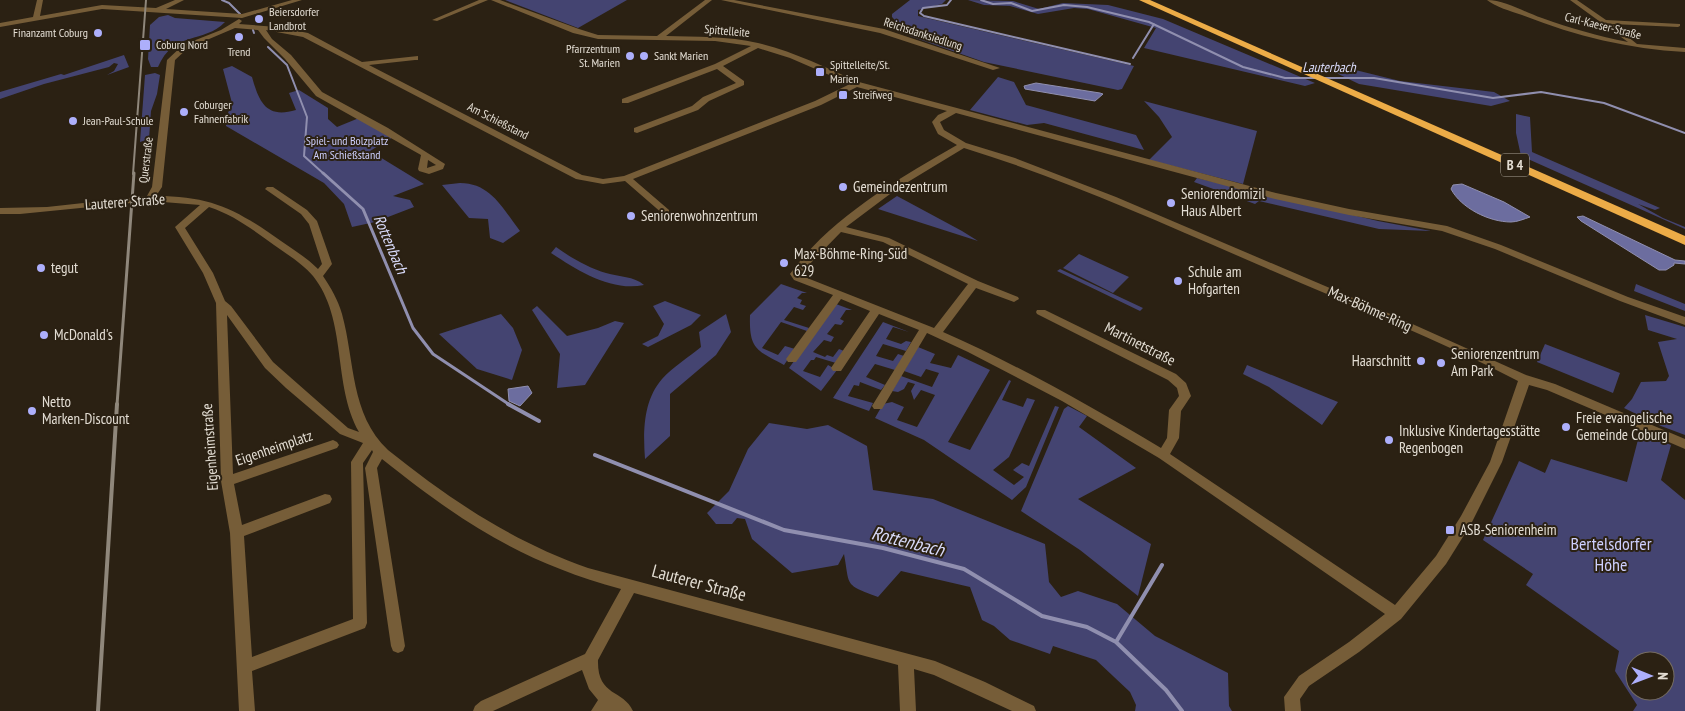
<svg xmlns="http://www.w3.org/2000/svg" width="1685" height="711" viewBox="0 0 1685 711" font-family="'PT Sans Narrow',sans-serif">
<rect width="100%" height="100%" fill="#2b2113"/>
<path fill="#444471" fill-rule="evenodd" d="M505,0H627L578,28Z
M910,0H946L942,4L918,10V16L1134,66L1122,89L1118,90L984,62L910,36L892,17V14Z
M968,0L1013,1L1039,9L1063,3L1108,5L1163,19L1315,83L1305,86L1144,48L1156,28L1088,9L1074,8L1038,14L1010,6L984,5Z
M168,15L175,18L225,22C204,44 174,30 158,67H151L148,59L150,25L159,17Z
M124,55L129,67L107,75L114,71L118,64L114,63L109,67L44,84L0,99V92L61,74L64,75Z
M1331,64L1400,81L1494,92L1510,101L1491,106L1359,84L1334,72Z
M232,66L252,77C259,102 266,119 296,110L289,93L299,90L328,108V119L337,127L359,118L393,137L370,151L424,184L393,196L410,200L414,207L375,222L352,227L344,204L324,183L226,126V118L232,103L223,69Z
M155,73L160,75L157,94L151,111L149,139L140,142L145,75Z
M998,77L1014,82L1026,105L1136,135L1144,150L1044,123L1027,125L970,110Z
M1144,101L1257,131L1243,184L1149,160L1172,137L1159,117Z
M1516,114L1530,117L1532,152L1660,208L1655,210L1638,204L1663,218L1685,227V229L1521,156L1516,133Z
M1197,178L1378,221L1431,231L1379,229L1259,201L1255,204L1194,182Z
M460,183C491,183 503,209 520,231L503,243L490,238L488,219L469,218L442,185Z
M897,196L962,231L978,241L878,209Z
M556,247C571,258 589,268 606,273C619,277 634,276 644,285C611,292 577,270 551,253Z
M1079,254L1129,277L1113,293L1063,268Z
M1060,269L1143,308L1140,311L1057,271Z
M781,284L807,293H802L797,298L802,300L800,304L806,306L803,310L794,307L784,320L809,328L807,331L781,322L762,348L778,355L785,346L795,349L784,365C756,350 749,349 750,315Z
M1636,284L1685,304V311L1634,291Z
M665,301L701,315L691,325L648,347L642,344L658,336L664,324L653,306Z
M836,304L852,310H846L840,319L844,321L841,325L835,324L827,334L834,337L831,342L824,340L813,352L825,357L827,355L833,357L839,349L844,351L836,363L816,357L814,360H811L803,371L820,377L828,365L837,370L821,391L789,368Z
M537,306L567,336L598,328L615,321L624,323L585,385L557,388L560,354L532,310Z
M501,314L513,328L522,350L512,380L477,369L439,334Z
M726,314L731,332L716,355L670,394V436L645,459C643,432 643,401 662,379C673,367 689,357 701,347L699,332Z
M1645,315L1685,327V435L1661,426L1624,408L1632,399L1641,382L1666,381L1669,376L1658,342L1677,339L1648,330Z
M883,322L909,332L893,327L886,339L901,344L906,341L911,342L906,351L883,344L876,356L893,361L898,354L904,356L895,370L875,364L866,377L885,385L881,390L860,382L859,386L854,385L848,396L873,403L869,411L833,398Z
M1545,344L1620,373L1613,393L1537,362Z
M918,347L935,354L930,363L951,368L958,355L990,370L948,442L970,450L1009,380L1011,381L1002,400L1023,407L1027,398L1035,400L1009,457L993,470L1014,485L1024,477L1013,470L1022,463L1029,466L1055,406L1059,407L1026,487L1012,500L924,440L875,418L883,404L892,402L904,407L897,420L917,427L935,395L921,390L914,400L911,391L915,384L908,382L904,389L898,392L892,391L901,376L932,387L939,373L926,369L921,377L904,371Z
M1247,365L1338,402L1322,425L1269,387L1243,374Z
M1068,406L1087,416L1079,427L1136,468L1078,499L1151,544L1138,596L1080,550L1021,511L1064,409Z
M769,423L807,429L828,425L867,446L873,490L933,499L1045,544L1049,582L1061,597L1078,591L1117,604L1155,636L1228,673L1229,706L1232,711H1135L1136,705L1130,692L1096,660L1053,646L1050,654L1010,640L994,626L982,620L970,587L901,571L878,597C844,584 850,587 844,554L838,565L792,573L752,539L745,519L737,518L732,524H716L707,513L729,491L748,449Z
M1640,432L1671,445L1661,480L1685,500V711H1633L1637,705L1615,671L1619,651L1526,585L1533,574L1483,540L1519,461L1545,473L1551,459L1627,482ZM1635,661H1665V691H1635Z"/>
<path fill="#6c6d9f" stroke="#908faf" d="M1036,83L1100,93L1103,94L1095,101L1025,89L1024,86Z
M1462,184L1504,202L1530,217C1524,219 1517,222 1511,222C1489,222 1461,208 1451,189L1453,185Z
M1583,216L1675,260L1685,261V264L1674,263V265L1666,270H1659L1581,221L1577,217Z
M528,386L532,393L520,406L509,401L508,389Z"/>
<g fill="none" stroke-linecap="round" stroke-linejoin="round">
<path stroke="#908faf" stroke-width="2" d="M222,0L229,3L240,14
M951,0L947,5L923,8L920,13L924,16L1130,64
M981,0L993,4L1011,3L1032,11L1064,5L1087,7L1149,22L1243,67L1285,78H1315
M253,30L254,33
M268,47L287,65L307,117L304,156L324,174
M1133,58L1154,24
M1324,78H1374L1493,98L1541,92L1604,103L1685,133"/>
<path stroke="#908faf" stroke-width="3" d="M323,173L363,209L413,328L433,354L510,405"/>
<path stroke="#908faf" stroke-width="4" d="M508,404L539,421
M595,455L784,530L883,548L964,569L1042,616L1087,627L1116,642L1166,690L1182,711
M1116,642L1162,565"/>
<path fill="#765d38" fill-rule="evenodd" d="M37,0H43L40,16L102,5L156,8L175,0H184L166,9L242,14L292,0H302L242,18L102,9L0,27V23L33,17Z
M479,0H488L437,21L432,20Z
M491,0H500L579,29L598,35L657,36L705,0H712L666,36C696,37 728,36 758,43C793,51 826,68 859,82L1276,193L1349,209L1447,226L1501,245L1628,297L1685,317V325L1620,301L1495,249L1442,231L1349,215L1275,199L956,113L940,122L944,130L966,143L1015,158L1116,197L1379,309L1526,375L1555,384L1685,439V449L1547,390L1529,385L1502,462L1471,524L1446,564L1401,619L1359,652L1309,686L1300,699L1301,711H1285L1284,697L1299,676L1349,642L1385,614L1159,458L1062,401L968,352L927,333L882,409H874L872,406L919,330L879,314L841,371H833L831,368L833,365L870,311L841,299L796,362H788L786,359L833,295L794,280L790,274C830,218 898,179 957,145L938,134L932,122L938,115L947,111L857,87L821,105L633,179L669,210V214H663L625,181L603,184L576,179L303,37L266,30L272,39L291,55L322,92L388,128L445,164L443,169L429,174L419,171L418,169L421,155L316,96L285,59L264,38L258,30L235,28L188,48L175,60L162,187L156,196C212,196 237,210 281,241C294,250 307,258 318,269L322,264L309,224L301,214L265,189L267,187H273L307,210L317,221L332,264L323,276C331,288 338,300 342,314C355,361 350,414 388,450C449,499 513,542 588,568L935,661L985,682L1034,706L1036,711H1012L934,675L914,669L916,711H900L898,665L634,593L598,660C597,697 623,689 633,711H591L598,700L589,689L582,670L493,711H473L475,706L481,701L585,654L621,589C522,562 461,522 382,459L377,468L405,646L403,651L398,653L393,651L391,646L365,468L373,452L372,450L363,463L367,623L365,628L252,671L255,711H239L230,533L221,481L216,303L203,273L175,227L200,205L151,201L20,214H0V208L47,207L147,196L152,187L167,60L183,45L221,30L239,19L242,21L239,24L277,27L308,33L362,62L418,56V60H415L369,65L582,175L603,179L624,176L815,101L850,84L790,58L758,48L723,66L744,81V85L709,101L698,110L637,133L634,132V128L692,106L703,97L736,83L717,69L628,103H622V99L715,64L751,46L715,41L598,39L573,33ZM964,148C1065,179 1162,223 1259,265C1346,303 1435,338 1518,381L1490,462L1461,516L1436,556L1395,605L1170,454L1179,438L1181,411L1191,396L1186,383L1176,374L1045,310H1037L1036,312L1037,314L1168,380L1177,388L1179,396L1169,410L1167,438L1161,448C1090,406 1018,365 943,332L976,288L1014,302L1019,299L1018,297L978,281L889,238L846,227L898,188ZM428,160L436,165L427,168ZM209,207C234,215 253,230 274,245C288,255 303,264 313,276C348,320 332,384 359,432L348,428L273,362L231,306L225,301L213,273L185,228ZM841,232L883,242L968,284L934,328L802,276L800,274ZM227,315L265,368L286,388L340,434L363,443L351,462L353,619L252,657L244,536L330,503L332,499L330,495L325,494L242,525L234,484L337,448L339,445L337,442L333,440L233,474Z
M721,0H734L884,29L1000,68L993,70L880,33Z
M1487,0C1505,0 1524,12 1542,18C1570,28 1598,36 1628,42L1570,0H1577L1606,20L1680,24V26L1678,27L1612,24L1637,44L1685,48V52C1628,49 1575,36 1522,15C1510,11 1496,7 1487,0Z"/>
<path fill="#ecac47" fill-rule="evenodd" d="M1139,0H1150L1685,236V245Z"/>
<path stroke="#8f877b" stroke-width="2" d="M133,174L146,0"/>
<path stroke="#8f877b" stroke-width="3" d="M117,405L134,173"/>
<path stroke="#8f877b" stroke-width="4" d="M98,711L117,404"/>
</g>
<g fill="#adaffb" stroke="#2b2113" stroke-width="2">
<circle cx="259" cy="19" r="5"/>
<circle cx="98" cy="33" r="5"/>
<circle cx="239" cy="37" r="5"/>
<rect x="139" y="39" width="12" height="12" rx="2.5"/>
<circle cx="630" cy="56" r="5"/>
<circle cx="644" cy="56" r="5"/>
<rect x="815" y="67" width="10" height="10" rx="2.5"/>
<rect x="838" y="90" width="10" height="10" rx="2.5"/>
<circle cx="184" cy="112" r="5"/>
<circle cx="73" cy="121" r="5"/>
<circle cx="843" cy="187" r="5"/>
<circle cx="1171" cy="203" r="5"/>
<circle cx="631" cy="216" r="5"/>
<circle cx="784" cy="263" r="5"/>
<circle cx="41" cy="268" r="5"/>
<circle cx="1178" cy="281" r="5"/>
<circle cx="44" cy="335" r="5"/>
<circle cx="1421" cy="361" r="5"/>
<circle cx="1441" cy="363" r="5"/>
<circle cx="32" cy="411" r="5"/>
<circle cx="1566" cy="427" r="5"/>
<circle cx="1389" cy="440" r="5"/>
<rect x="1445" y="525" width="10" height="10" rx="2.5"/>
</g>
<g text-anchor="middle" stroke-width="4" stroke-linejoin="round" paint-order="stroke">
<g font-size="12" fill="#e3ddd3" stroke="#2b2113" text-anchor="start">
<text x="269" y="16">Beiersdorfer<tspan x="269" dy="14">Landbrot</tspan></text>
<text x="88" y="37" text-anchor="end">Finanzamt Coburg</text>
<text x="156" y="49">Coburg Nord</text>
<text x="620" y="53" text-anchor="end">Pfarrzentrum<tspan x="620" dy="14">St. Marien</tspan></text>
<text x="239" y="56" text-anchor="middle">Trend</text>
<text x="654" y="60">Sankt Marien</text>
<text x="830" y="69">Spittelleite/St.<tspan x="830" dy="14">Marien</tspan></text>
<text x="853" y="99">Streifweg</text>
<text x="194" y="109">Coburger<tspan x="194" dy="14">Fahnenfabrik</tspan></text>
<text x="83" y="125">Jean-Paul-Schule</text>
</g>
<g font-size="12" fill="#e3ddd3" stroke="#2b2113">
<text transform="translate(1603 26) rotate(14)" y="4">Carl-Kaeser-Straße</text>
<text transform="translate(727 31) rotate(5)" y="4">Spittelleite</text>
<text transform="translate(923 34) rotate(18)" y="4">Reichsdanksiedlung</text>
<text transform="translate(498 121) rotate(27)" y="4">Am Schießstand</text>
<text transform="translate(146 160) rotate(-83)" y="4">Querstraße</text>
</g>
<g font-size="12" fill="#cdcffd" stroke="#2b2113">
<text x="347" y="145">Spiel- und Bolzplatz<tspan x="347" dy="14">Am Schießstand</tspan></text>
</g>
<g font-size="14" font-style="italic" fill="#d8daf9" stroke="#2b2113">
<text x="1329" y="72">Lauterbach</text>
</g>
<rect fill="#2b2113" stroke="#aca599" stroke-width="1" x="1501" y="153.5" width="28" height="23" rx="4"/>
<g font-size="14" font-weight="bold" fill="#e3ddd3">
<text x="1515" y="170">B 4</text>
</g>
<g font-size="15" fill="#e3ddd3" stroke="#2b2113" text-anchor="start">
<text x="853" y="192">Gemeindezentrum</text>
<text x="1181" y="199">Seniorendomizil<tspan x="1181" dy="17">Haus Albert</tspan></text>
<text x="641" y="221">Seniorenwohnzentrum</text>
<text x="794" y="259">Max-Böhme-Ring-Süd<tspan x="794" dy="17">629</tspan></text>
<text x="51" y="273">tegut</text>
<text x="1188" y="277">Schule am<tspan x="1188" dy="17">Hofgarten</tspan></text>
<text x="54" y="340">McDonald's</text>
<text x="1451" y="359">Seniorenzentrum<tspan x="1451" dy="17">Am Park</tspan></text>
<text x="1411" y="366" text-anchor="end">Haarschnitt</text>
<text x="42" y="407">Netto<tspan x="42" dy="17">Marken-Discount</tspan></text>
<text x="1576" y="423">Freie evangelische<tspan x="1576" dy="17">Gemeinde Coburg</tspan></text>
<text x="1399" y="436">Inklusive Kindertagesstätte<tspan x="1399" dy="17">Regenbogen</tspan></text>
<text x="1460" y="535">ASB-Seniorenheim</text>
</g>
<g font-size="15" fill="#e3ddd3" stroke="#2b2113">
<text transform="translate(125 202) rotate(-4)" y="5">Lauterer Straße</text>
<text transform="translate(1370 309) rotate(24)" y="5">Max-Böhme-Ring</text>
<text transform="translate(1140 344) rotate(27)" y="5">Martinetstraße</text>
<text transform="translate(210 447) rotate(-94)" y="5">Eigenheimstraße</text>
<text transform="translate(274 448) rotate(-19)" y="5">Eigenheimplatz</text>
</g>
<g font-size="16" font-style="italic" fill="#d8daf9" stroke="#2b2113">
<text transform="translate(391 244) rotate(67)" y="6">Rottenbach</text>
</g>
<g font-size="18" fill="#cdcffd" stroke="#2b2113">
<text x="1611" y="550">Bertelsdorfer<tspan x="1611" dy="21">Höhe</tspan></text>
</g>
<g font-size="18" fill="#e3ddd3" stroke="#2b2113">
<text transform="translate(699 583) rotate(15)" y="6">Lauterer Straße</text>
</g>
<g font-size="19" font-style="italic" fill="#d8daf9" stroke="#2b2113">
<text transform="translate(908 541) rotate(14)" y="7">Rottenbach</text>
</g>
</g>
<g transform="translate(1650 676) rotate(91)"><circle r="24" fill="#2b2113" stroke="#756c60"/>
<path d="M0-4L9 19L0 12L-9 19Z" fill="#adaffb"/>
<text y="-8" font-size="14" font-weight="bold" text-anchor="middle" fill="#e3ddd3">N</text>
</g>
</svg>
